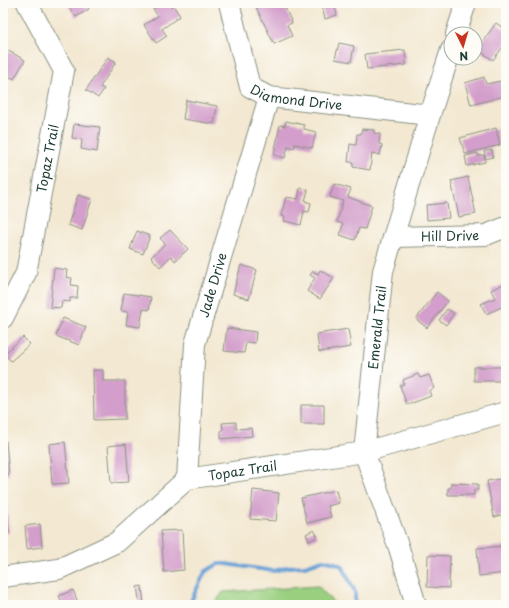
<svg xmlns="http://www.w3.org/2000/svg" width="509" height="608" viewBox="0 0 509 608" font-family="'Playpen Sans',sans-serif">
<rect width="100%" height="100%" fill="#fdfcf7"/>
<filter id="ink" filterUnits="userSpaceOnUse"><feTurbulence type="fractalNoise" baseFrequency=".025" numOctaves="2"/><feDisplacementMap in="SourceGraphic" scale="8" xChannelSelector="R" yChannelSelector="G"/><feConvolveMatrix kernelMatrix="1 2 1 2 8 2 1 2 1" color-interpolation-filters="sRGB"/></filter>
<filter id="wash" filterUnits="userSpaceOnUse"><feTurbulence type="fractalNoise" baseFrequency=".012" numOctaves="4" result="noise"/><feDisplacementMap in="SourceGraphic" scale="16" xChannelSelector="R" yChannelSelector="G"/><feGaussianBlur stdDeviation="0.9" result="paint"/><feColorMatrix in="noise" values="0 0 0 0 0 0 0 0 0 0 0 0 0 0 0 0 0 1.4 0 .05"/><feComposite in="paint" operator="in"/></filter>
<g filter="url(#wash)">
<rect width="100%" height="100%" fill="#f3e8d1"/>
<path fill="#9acf80" stroke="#5c865a" d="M318,586L336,605H213L223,592Z"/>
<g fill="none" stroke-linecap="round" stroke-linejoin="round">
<path stroke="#67a0d6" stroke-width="4" d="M189,605L205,572L218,564H226L274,571L288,567L305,566L323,560L335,563L342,566L355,592V605"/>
</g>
<g id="blocks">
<path fill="#d39ecb" d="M66,3H84L89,9L76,17Z
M162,3H168L171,7L173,5L180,16L162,29L167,36L156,43L144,25L158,16L153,9Z
M259,3H276L277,6L283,3L292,23L287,25L292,36L274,44L255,5Z
M321,3H334L337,15L325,19Z
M496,23L506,30V43L493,60L477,49Z
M339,43L354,46L351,62L335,59Z
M3,48L25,60L14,79L6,75L3,80Z
M405,50L406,65L367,69L365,54Z
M108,57L116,62L100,87L104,89L98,98L86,90Z
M484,77L486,84L501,81L505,96L471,105L465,83Z
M186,100L217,106L214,124L183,119Z
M286,121L304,125V129L316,132L312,148L295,144L294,148L288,146L285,158L274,155L280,125L285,126Z
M74,124L100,127L97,152L81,149L82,139L72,138Z
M496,128L500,145L465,154L460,138Z
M362,129L374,130V133L380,134L379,144L382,145L380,155L372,153L370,170L353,167V162H348L350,144L356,145L357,134H361Z
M492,150L493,157L486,159L484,151Z
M478,153V156L484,155L485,162L467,166L465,156Z
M468,177L476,214L459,217L451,181Z
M334,184L351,189L348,197L372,206L365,229L359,228L355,240L340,235L343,224L337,222L343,201L330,197Z
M300,188L308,190L305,201L311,203L309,212L304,211L301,225L284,221L285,217L281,216L286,197L298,199Z
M78,195L92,199L82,230L68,225Z
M447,203L449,218L427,220L426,205Z
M170,230L188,249L175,261L171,256L160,267L151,257L165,244L160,238Z
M137,231L150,236L143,254L130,249Z
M241,265L257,270L249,299L233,294Z
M54,268L67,270L66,277L72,278L71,285L78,286L77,298H70V302L62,301L61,308L50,307Z
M320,270L334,278L320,299L307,291L315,278L310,275L313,271L318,274Z
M506,283V305L486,314L481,304L495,298L491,290Z
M437,292L448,301L427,328L416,319Z
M124,293L151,297L149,310L143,309L140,327L126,325L128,312L121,311Z
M447,309L454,313L446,325L439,320Z
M63,318L86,327L79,345L56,336Z
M227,328L256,332L255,343L246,342L244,353L224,351Z
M348,329L351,347L319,352L317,334Z
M23,337L30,344L11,361L4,354Z
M474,367H506V381H474Z
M93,370H103V381H125V419L94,420Z
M418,374L420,378L429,375L434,388L429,391L431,396L407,405L400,386L404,384L403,380Z
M301,405H324V424H301Z
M236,422V429L251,428L252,436L221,439V431L223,430L222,423Z
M3,441H6L9,475H3Z
M65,442L69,483L52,484L49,444Z
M126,444L129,482L111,483L108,446Z
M506,478V514L494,517L487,481Z
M451,483L478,484V490H474V495H448V488H451Z
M253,490L279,493L276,521L250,519Z
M336,490L339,503L328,506L331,517L307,523L301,498Z
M3,494H6L9,533L3,534Z
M40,524L42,547L27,549L25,526Z
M182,530L184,570L164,572L161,531Z
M314,530L318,537L309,541L306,534Z
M506,546V573L479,576L477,548Z
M428,555L450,556L449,588L427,587Z
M142,586L144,605H140L137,587Z
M73,590L79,605H63L59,596Z"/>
</g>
</g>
<g filter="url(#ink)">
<use href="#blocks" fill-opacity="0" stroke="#899282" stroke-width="1"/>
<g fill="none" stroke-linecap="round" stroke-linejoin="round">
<g stroke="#899282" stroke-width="22">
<g id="minor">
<path id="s1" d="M229,3L250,87L269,97L430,115"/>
<path d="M456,34L466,3"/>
<path id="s2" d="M393,237L486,235L506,227"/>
<path id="s3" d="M3,318L26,273L64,71L27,3"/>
<path id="s4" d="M187,479L195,344L269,97"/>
<path id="s5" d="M3,577L59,569L117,542L187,479L364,452L506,412"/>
<path id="s6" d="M416,605L399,548L364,452L383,271L430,115L451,50"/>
</g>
</g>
<use href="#minor" stroke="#fff" stroke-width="20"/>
</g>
</g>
<g text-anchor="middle" stroke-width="3" stroke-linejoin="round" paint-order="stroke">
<g font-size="13" fill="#1f3d34" stroke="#fdfcf7">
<text dy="5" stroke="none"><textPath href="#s1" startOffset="135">Diamond Drive</textPath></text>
<text dy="5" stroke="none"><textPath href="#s3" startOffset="167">Topaz Trail</textPath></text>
<text dy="5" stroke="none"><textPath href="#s2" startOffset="57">Hill Drive</textPath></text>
<text dy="5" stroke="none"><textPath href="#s4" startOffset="197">Jade Drive</textPath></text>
<text dy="5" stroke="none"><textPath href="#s6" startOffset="287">Emerald Trail</textPath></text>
<text dy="5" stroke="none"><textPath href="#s5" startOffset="271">Topaz Trail</textPath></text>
</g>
</g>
<rect width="509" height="608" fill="none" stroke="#fdfcf7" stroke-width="16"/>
<g transform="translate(463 46) rotate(175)"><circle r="19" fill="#fdfcf7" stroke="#a4b0a9"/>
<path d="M0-3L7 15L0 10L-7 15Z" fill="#c8321e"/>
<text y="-6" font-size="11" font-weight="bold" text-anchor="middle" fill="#1f3d34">N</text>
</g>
</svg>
